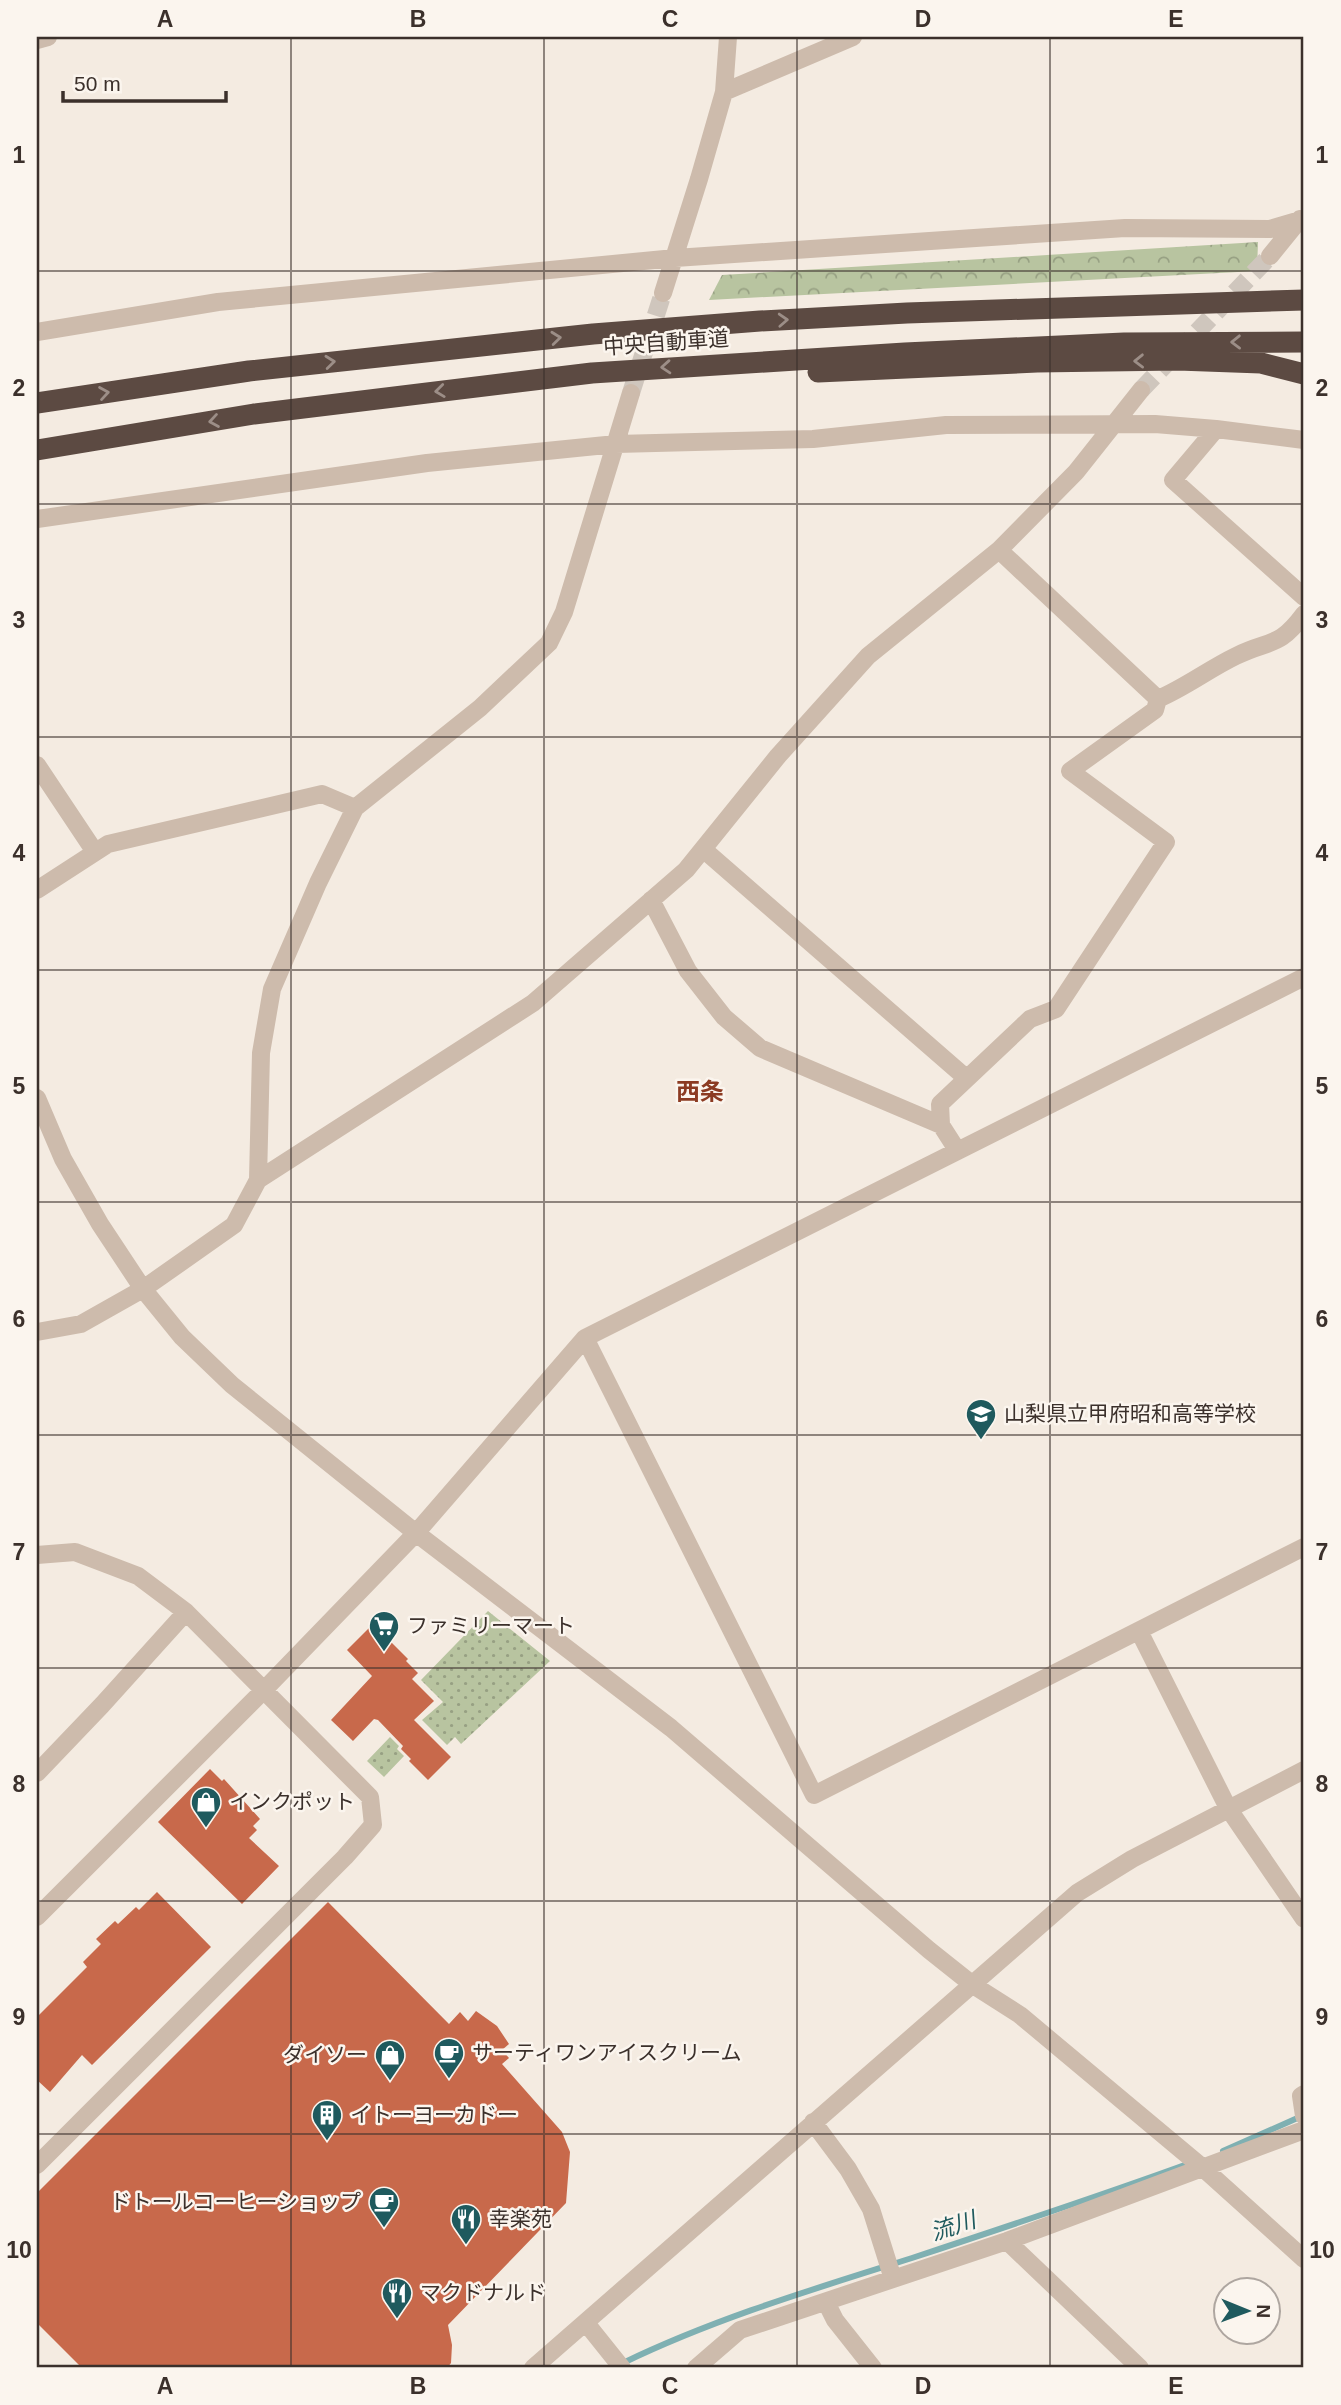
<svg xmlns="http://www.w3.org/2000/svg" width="1341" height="2405" viewBox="0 0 1341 2405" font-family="Helvetica,'Noto Sans JP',sans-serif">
<defs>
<pattern id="grass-dots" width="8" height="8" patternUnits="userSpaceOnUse" patternTransform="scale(1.75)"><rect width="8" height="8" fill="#b8c4a0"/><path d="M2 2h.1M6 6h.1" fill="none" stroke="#97a083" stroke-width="1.8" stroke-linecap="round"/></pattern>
<pattern id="forest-crowns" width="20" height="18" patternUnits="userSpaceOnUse" patternTransform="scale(1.75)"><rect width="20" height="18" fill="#b8c4a0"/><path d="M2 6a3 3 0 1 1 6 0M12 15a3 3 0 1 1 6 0" fill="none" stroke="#97a083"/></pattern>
</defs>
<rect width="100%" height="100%" fill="#f4ebe1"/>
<path fill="url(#grass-dots)" d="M488,1611L550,1661L461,1744L455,1737L447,1745L422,1720L443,1702L421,1680Z
M390,1737L399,1746L397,1749L404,1756L384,1777L367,1761Z"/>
<path fill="url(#forest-crowns)" d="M1258,242L1257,271L709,300L722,275Z"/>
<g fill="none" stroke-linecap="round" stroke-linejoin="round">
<path stroke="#7fb0b2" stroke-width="6" d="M1223,2151L1302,2116
M623,2363C716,2318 814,2289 912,2258C1006,2227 1100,2196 1193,2162"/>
</g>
<path fill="#c8694b" d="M373,1624L408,1659L406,1661L418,1673L412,1679L434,1701L414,1720L451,1757L428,1780L409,1761L411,1759L401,1749L403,1746L378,1720L374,1719L353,1741L331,1720L372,1676L347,1650Z
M210,1769L222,1781L224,1779L260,1819L253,1826L257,1830L249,1838L279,1866L242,1904L158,1822Z
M157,1892L211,1947L92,2065L82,2055L50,2092L37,2080V2017L87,1967L83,1962L101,1944L96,1939L115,1921L118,1924L136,1907L139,1910Z
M328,1902L449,2024L460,2012L468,2021L476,2011L497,2026L509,2044L502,2050L509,2058L502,2064L562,2132L570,2152L566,2203L448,2325L452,2345L451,2363L447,2368H82L37,2323V2193Z"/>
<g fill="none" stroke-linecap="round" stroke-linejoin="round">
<path stroke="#cfc6bd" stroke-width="18" stroke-dasharray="18 9" stroke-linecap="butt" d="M1141,390L1270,256
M631,393L663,293"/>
<path stroke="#cdbbac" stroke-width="18" d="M37,40L48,37
M724,92L853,37
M1270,256L1300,219
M663,293L699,179L724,92L728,37
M37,332L218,302L675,258L1125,228L1270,229L1304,219
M1216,429L1173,480L1304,597
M37,519L427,463L616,444L813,439L946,425L1155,424L1216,429L1304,440
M999,550L1158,699
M37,765L95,852
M703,849L965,1077
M37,890L108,844L322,794L355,808
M651,900L688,971L724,1017L760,1048L941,1125L957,1150
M1304,977L585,1338L814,1795L1304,1547
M37,1098L63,1159L100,1224L143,1289L182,1337L232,1385L416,1533L671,1728L929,1950L973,1985L1020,2015L1203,2168L1304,2259
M941,1125L940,1104L1030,1019L1056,1009L1166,842L1070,771L1155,710L1158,699C1186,687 1209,669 1236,656C1270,639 1278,649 1304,614
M258,1180L261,1053L272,989L318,883L355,808L480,708L549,643L564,612L631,393
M37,1332L81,1324L143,1289L234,1225L258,1180L533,1003L686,870L778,756L868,656L999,550L1076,472L1141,390
M37,1555L75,1552L138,1576L186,1612L370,1797L373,1825L345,1857L37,2165
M1139,1631L1228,1808L1304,1919
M37,1773L102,1705L186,1612
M37,1917L263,1691L416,1533L585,1338
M1304,2094L1301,2096L1304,2116
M813,2122L848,2169L871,2209L893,2279
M1007,2241L1140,2368
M826,2302L835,2320L873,2368
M586,2323L622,2368
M533,2368L1077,1893L1132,1859L1304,1770
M696,2368L740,2330L1007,2241L1304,2130"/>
<path stroke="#5c4a42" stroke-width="21" d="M818,372L1037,362L1178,360L1261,363L1304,374
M37,403L249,371L593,334L760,321L907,313L1304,300
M37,450L254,414L592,373L905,353L1124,343L1304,342"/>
</g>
<defs><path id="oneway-chevron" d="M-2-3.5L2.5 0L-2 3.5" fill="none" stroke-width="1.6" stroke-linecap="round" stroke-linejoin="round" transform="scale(1.75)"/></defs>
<g stroke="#9c8e87">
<use href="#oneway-chevron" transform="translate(783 320) rotate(-3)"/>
<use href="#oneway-chevron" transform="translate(556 338) rotate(-6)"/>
<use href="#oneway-chevron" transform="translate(1236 342) rotate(179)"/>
<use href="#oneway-chevron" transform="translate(1139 361) rotate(179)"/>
<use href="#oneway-chevron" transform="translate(330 362) rotate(-6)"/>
<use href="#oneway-chevron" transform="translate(666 367) rotate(176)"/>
<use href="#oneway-chevron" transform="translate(440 391) rotate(173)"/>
<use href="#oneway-chevron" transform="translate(104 393) rotate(-9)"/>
<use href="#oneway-chevron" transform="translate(214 421) rotate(171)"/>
</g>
<path fill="none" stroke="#3b302b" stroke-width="2" stroke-opacity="0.55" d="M291,37V2368M544,37V2368M797,37V2368M1050,37V2368M37,271H1304M37,504H1304M37,737H1304M37,970H1304M37,1202H1304M37,1435H1304M37,1668H1304M37,1901H1304M37,2134H1304"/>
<defs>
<g id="school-pin" transform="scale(1.575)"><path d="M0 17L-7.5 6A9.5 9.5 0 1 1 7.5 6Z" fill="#1f5a5e" stroke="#fbf5ee"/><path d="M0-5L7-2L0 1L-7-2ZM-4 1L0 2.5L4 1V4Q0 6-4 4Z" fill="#fff"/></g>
<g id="supermarket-pin" transform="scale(1.575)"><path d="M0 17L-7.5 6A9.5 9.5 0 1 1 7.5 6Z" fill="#1f5a5e" stroke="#fbf5ee"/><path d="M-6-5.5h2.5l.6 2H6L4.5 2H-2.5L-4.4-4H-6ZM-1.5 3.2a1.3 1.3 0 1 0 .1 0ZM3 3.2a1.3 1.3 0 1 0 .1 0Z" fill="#fff"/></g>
<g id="shop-pin" transform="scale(1.575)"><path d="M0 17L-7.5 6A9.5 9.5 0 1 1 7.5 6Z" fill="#1f5a5e" stroke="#fbf5ee"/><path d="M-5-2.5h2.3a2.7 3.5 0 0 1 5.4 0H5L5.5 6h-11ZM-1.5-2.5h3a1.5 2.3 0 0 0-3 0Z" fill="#fff"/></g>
<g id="cafe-pin" transform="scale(1.575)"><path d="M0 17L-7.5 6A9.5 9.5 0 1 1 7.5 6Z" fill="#1f5a5e" stroke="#fbf5ee"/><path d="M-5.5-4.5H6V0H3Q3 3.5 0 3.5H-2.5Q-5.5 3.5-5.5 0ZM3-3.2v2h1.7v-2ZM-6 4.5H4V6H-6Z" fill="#fff"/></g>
<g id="building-pin" transform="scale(1.575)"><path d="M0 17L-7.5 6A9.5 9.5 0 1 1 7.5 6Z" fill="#1f5a5e" stroke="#fbf5ee"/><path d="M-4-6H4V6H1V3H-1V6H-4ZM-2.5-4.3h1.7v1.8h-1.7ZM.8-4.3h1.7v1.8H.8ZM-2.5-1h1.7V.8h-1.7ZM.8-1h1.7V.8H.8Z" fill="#fff"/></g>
<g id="restaurant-pin" transform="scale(1.575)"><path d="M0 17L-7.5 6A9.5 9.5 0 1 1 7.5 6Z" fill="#1f5a5e" stroke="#fbf5ee"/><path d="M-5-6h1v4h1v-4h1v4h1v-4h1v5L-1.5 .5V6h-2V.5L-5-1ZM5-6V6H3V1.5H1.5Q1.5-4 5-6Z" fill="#fff"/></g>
</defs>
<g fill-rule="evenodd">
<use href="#school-pin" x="981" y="1414"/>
<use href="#supermarket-pin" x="384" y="1626"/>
<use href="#shop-pin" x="206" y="1802"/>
<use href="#cafe-pin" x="449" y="2053"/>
<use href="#shop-pin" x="390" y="2055"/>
<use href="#building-pin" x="327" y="2115"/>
<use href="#cafe-pin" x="384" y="2202"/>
<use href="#restaurant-pin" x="466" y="2219"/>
<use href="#restaurant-pin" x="397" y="2293"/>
</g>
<g text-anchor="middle" stroke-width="5" stroke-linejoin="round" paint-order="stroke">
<g font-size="21" fill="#3b302b" stroke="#fbf5ee">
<text transform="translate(666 343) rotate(-4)" y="7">中央自動車道</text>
</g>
<g font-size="21" fill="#3b302b" stroke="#fbf5ee" text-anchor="start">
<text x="1004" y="1421">山梨県立甲府昭和高等学校</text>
<text x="407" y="1633">ファミリーマート</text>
<text x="229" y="1809">インクポット</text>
<text x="472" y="2060">サーティワンアイスクリーム</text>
<text x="367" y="2062" text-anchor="end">ダイソー</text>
<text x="350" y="2122">イトーヨーカドー</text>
<text x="361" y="2209" text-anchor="end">ドトールコーヒーショップ</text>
<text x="489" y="2226">幸楽苑</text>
<text x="420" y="2300">マクドナルド</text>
</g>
<g font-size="23" font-style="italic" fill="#1f5a5e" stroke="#fbf5ee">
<text transform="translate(953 2226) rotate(-18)" y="8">流川</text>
</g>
<g font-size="24" font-weight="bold" fill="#8c3b22" stroke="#fbf5ee">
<text x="700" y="1100">西条</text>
</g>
</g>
<rect width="1341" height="2405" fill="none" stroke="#fbf5ee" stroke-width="77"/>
<g transform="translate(1247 2311) rotate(91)"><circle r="33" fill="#fbf5ee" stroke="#aea6a0" stroke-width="2"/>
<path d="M0-5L12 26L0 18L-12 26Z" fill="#1f5a5e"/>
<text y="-10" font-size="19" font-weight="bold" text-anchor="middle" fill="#3b302b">N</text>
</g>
<path d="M63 91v10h163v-10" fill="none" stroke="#3b302b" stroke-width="3.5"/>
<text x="74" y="91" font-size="21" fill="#3b302b" stroke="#fbf5ee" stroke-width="5" paint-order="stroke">50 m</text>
<rect x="38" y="38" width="1264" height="2328" fill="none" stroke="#3b302b" stroke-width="2.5"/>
<g font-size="23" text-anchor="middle" font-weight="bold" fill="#3b302b">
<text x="165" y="27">A</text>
<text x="418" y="27">B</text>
<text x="670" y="27">C</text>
<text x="923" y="27">D</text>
<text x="1176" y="27">E</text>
<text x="19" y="163">1</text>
<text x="1322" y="163">1</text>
<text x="19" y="396">2</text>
<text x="1322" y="396">2</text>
<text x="19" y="628">3</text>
<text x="1322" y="628">3</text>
<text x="19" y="861">4</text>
<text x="1322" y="861">4</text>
<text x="19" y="1094">5</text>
<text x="1322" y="1094">5</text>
<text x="19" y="1327">6</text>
<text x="1322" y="1327">6</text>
<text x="19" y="1560">7</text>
<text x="1322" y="1560">7</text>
<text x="19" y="1792">8</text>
<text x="1322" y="1792">8</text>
<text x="19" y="2025">9</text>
<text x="1322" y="2025">9</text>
<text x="19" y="2258">10</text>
<text x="1322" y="2258">10</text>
<text x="165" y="2394">A</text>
<text x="418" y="2394">B</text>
<text x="670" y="2394">C</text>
<text x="923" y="2394">D</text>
<text x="1176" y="2394">E</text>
</g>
</svg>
